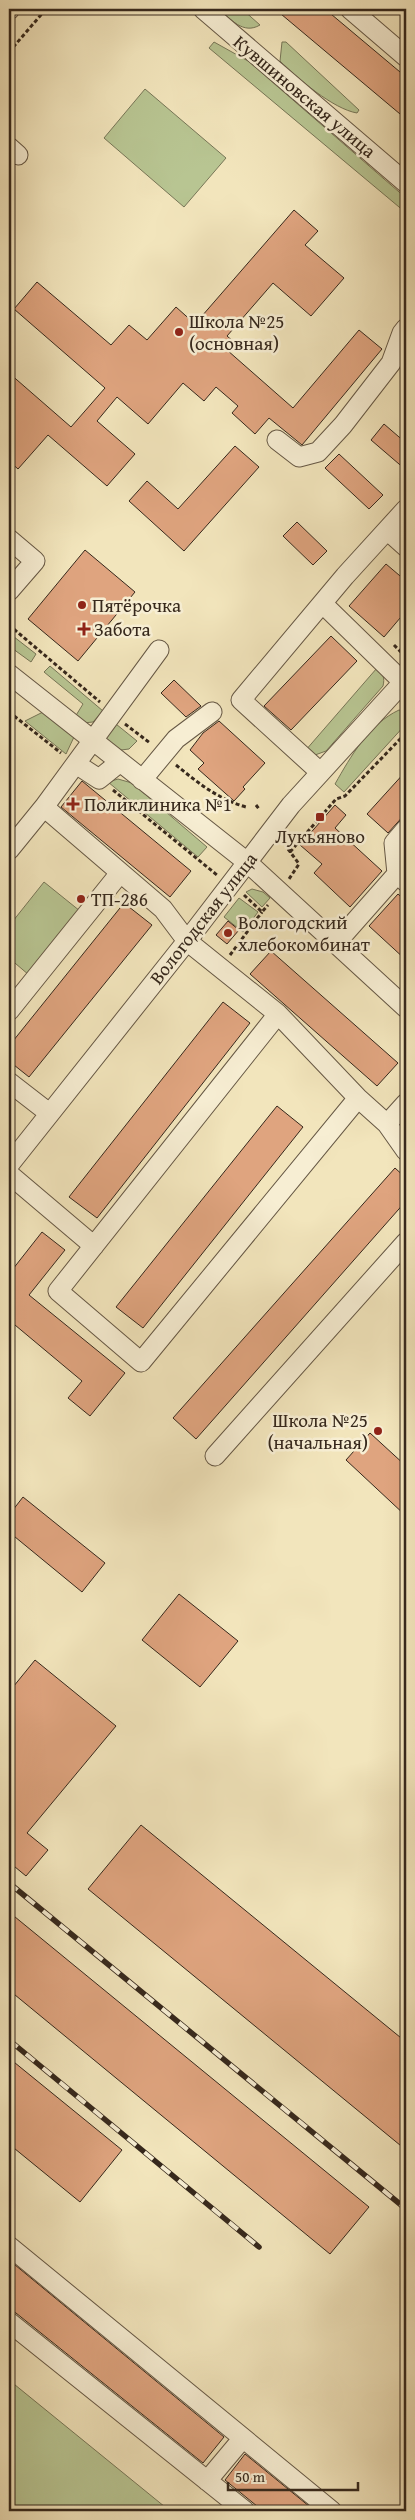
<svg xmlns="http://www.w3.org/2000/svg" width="415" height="2520" viewBox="0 0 415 2520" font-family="'Gentium Book Plus',serif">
<rect width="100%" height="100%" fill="#f2e5bc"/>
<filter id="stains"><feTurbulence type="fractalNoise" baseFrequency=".004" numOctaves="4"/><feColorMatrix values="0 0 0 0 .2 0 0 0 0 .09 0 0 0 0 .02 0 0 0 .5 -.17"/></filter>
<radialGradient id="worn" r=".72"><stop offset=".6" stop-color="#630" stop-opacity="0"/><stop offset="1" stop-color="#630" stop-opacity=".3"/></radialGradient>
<path fill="#b8c592" stroke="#777657" d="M218,9H242L260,25C243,35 231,19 218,9Z
M214,42L248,61L406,198L405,212L209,48Z
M282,42H286L359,110L357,113C333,109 297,78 280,61Z
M145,89L226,158L184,207L104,138Z
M9,633L36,654L31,662L9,646Z
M50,666L103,711L93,722L83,723L75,717L83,704L44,672Z
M377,668C383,673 385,678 383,686L326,751L315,755L305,751Z
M399,710L406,712V724L344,792L335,784C351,756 369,724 399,710Z
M43,712L74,737L66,754L25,721Z
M111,720L137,741L129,749L121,750L105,739Z
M118,779L132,783L207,847L198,857L108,782Z
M44,882L80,911L29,975L9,958V926Z
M252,889L263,892L270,898L262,907L246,892Z
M239,898L258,912L243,932L224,917Z
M9,2380L154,2498L170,2511H9Z"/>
<path fill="#dfa47f" stroke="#36281c" d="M275,9H325L406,77V119Z
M294,210L318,231L305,245L344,278L311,316L273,283L227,336L234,342L227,350L293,408L359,330L382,349L302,445L269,418L255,434L232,413L238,406L216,387L204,401L183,383L148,424L117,397L97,421L135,454L107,486L48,435L18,469L9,461V373L71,427L105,388L14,309L37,282L111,345L129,325L147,340L176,307L195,324Z
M384,424L406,443V470L371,440Z
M235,446L259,467L184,551L129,501L147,481L178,509Z
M339,454L383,495L369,509L325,468Z
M297,522L327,551L313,565L283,536Z
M85,550L135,592L78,661L28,619Z
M386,564L406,581V611L384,637L349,606Z
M331,636L357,661L291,730L264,706Z
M174,680L201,706L186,717L161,693Z
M219,721L265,763L243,787L245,789L234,801L198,769L204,763L190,750L203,733Z
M406,771V813L388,833L367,814Z
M82,781L191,871L170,897L61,807Z
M335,805L346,815L335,828L382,871L350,907L314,873L322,864L300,845Z
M398,894L406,901V960L369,926Z
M124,903L152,925L29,1077L9,1061V1046Z
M228,921L239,930L227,944L216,935Z
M271,951L398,1063L377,1086L250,974Z
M223,1002L250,1023L97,1218L69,1197Z
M277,1106L303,1127L143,1328L116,1307Z
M395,1168L406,1178V1201L196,1439L173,1418Z
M42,1232L65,1250L29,1295L125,1373L90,1416L68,1398L82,1381L9,1320V1274Z
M370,1433L406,1466V1516L346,1460Z
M23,1497L105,1563L82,1592L9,1532V1515Z
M179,1594L238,1641L200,1687L142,1640Z
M35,1660L116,1726L27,1833L48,1850L26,1876L9,1862V1692Z
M141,1825L406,2042V2150L88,1889Z
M9,1912L369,2207L330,2254L9,1990Z
M9,2058L122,2150L80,2202L9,2144Z
M9,2260L224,2437L203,2463L16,2313L9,2310Z
M245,2454L315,2511H263L225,2480Z"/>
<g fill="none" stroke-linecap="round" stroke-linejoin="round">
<g stroke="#655744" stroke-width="21">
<path id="minor" d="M203,9L406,183
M350,9L406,57
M9,10L10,9
M9,147L18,155
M277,440L299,457L318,452L343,425L391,363L402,333L406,328
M387,530L406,547
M9,539L35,561L9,591
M323,604L403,682
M159,650L44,807L163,909L187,941L278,1014L358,1098L387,1124L406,1103
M9,674L247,862L406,1008
M76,764L99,779L120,762
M320,772L241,700L345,576L406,509
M142,780L176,739L212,712
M9,850L44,807
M397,874L394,843L406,829
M336,943L397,874L406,882
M9,1011L120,873
M278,1014L58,1291L141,1362L358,1098
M9,1082L49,1113
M387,1124L406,1151
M9,1165L187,941L291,805L406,679
M9,1174L94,1246
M215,1456L406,1242
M9,2246L332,2511
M9,2322L245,2511
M207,2481L243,2438"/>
</g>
<path stroke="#36281c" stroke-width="3" stroke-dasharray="4 2.5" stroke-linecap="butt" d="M9,52L46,9
M402,223L406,218
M9,625L100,702
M394,645L406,657
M9,712L61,753
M125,724L150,743
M176,765C198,783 218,799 246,807
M113,790L217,875
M256,805L259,809
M288,849L299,864L289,879
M290,852L336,799L345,796L406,733
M244,895L262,912L268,905
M230,955L262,912"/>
<use href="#minor" stroke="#f7eed3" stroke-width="19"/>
<g stroke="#36281c" stroke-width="5.5">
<path id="rail" d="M9,1883L406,2209
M9,2040L259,2247"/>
</g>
<use href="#rail" stroke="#f7eed3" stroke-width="4" stroke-dasharray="11" stroke-linecap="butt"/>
</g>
<g fill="#8f2418" stroke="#f7eed3" stroke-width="2">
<circle cx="179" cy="332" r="5"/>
<circle cx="82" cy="605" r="5"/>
<path d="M81.5 621.5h5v5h5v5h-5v5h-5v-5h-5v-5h5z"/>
<path d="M70.5 796.5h5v5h5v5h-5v5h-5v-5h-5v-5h5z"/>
<rect x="315" y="812" width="10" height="10" rx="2.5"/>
<circle cx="81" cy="899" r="5"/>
<circle cx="228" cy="933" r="5"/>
<circle cx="378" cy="1431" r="5"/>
</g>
<g text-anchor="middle" stroke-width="5" stroke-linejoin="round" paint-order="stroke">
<g font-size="19" fill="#36281c" stroke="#f7eed3">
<text transform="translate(305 96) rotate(40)" y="7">Кувшиновская улица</text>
<text transform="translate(203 918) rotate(-52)" y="7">Вологодская улица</text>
</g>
<g font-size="19" fill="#36281c" stroke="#f7eed3" text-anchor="start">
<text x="189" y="328">Школа №25<tspan x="189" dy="22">(основная)</tspan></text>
<text x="92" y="612">Пятёрочка</text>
<text x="94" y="636">Забота</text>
<text x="84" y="811">Поликлиника №1</text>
<text x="320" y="843" text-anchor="middle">Лукьяново</text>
<text x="91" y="906">ТП-286</text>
<text x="238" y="929">Вологодский<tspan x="238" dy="22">хлебокомбинат</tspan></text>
<text x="368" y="1427" text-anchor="end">Школа №25<tspan x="368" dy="22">(начальная)</tspan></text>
</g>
</g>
<rect width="415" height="2520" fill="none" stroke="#f2e5bc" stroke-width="30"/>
<rect x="10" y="10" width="395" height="2500" fill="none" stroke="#36281c" stroke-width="2.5"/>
<rect x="15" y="15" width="385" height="2490" fill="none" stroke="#36281c"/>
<path d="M228 2482v8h130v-8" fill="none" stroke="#36281c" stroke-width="2.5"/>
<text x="235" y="2482" font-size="15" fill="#36281c" stroke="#f7eed3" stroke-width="4" paint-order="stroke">50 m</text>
<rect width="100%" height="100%" filter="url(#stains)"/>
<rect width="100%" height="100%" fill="url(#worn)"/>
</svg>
